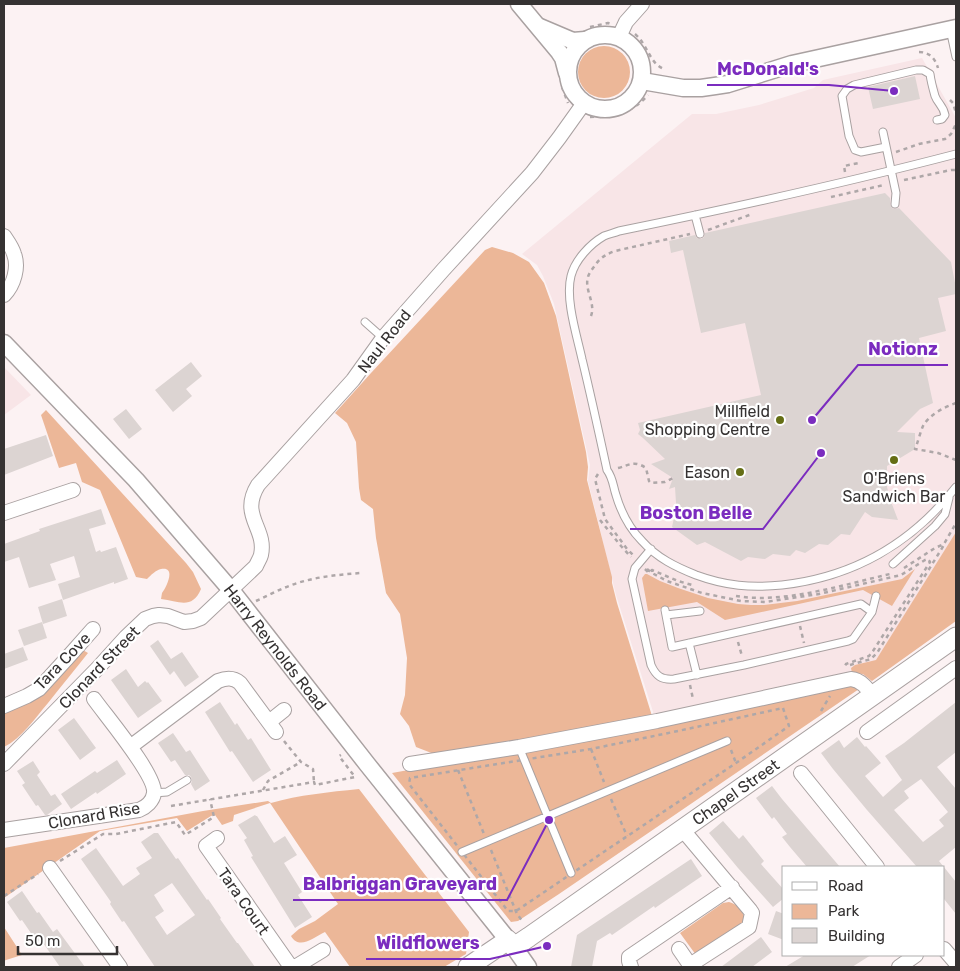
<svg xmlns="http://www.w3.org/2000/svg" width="960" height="971" viewBox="0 0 960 971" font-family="Rubik,sans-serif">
<rect width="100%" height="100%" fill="#fcf2f3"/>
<path fill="#f8e5e7" d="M922,58L956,118V619L926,642L870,681L862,675L655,718L616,595L588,481L590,465L554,304L543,276L537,265L522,254L692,114H716L759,105L814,88L823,80Z
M4,367L31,395L4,415Z"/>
<path fill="#ecb798" d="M578 72a26 26 0 1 1 52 0a26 26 0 1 1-52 0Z
M492,247L513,253L529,262L544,283L556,316L586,452L588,467L587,480L612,577V583L617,603L652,716L536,738L434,754L416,747L409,726L400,714L405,695L407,658L400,614L386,593L376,538L373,509L361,500L359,488L356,442L347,423L335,413L371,373L485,250Z
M46,410L186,563L193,572L201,589C192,610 179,601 161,599L162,593C166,588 177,566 161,569C156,570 151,575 147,579L136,577L100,490L82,482L76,463L59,468L41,415Z
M956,532V621L872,681L863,674L852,673L851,668L855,665L876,660Z
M915,569L892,606L863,590L725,620L697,602L648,611L642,578L645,574H647L660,581L678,588L708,598L738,604L751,605H764L797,601L902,579Z
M81,649L88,653C75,670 61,686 48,703C35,718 22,738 4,747V712Z
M849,684L859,689L559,894L518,921L511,922L392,773L491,755Z
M359,789L469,932L466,954L444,967H350L325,932C313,938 299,950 291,936L299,929L315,921L338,904L270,803L234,815L233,821L222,825L215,815L211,816L187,831L177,818L100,831L4,898V848L203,811L268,801L271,803C299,795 329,792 359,789Z
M729,902C737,904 742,910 745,918L743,922L696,955L680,933L723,903Z
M4,927L22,955L6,960L4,961Z"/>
<path fill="#dcd4d2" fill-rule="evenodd" d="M915,76L920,99L873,109L868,87Z
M885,193L890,198V204L892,208L895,209L899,208L951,262L956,288V294L938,298L946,331L919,338L933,403L920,409L897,432L915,433V449L887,466V487L890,499L898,520L872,517L865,512L850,535L841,534L828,545L819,544L805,553L796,550L790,556L773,554L765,559L748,557L741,561L705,542L697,545L672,527L675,513L676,503L675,487L669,489L673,478L651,464L665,459L643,438L638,434L640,430L638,423L761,395L745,323L701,333L683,250L671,253L669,241L695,235L697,238L701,239L704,237L705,233Z
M191,362L202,376L186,389L192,396L173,412L155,390Z
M126,409L142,429L129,439L113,419Z
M46,435L53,456L4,475V449Z
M101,509L106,524L89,529L96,552L100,550L101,552L116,547L128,579L114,584V582L63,600L58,584L80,577L74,556L50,564L56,580L29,588L19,557L4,562V544L40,531L39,529Z
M62,599L67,616L43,624L38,607Z
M42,622L47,638L24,646L18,630Z
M158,640L171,659L182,652L199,677L185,687L174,671L170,675L150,646Z
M23,647L28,660L4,669V654Z
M126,669L138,687L145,681L147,683L148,682L162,701L138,718L111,680Z
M220,702L235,725L237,723L248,740L251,738L271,770L253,782L232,751L230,752L205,712Z
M956,702V752L937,767L956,789V847L939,861L956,882V914L944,899V867H917L867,810L833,769L821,753L839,740L844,748L857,737L865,747L866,746L881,763L865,776L883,797L902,780L885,756L904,743ZM921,779L948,812L939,820L944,826L923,842L894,810L909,798L904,791Z
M74,718L96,748L80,760L58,730Z
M173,733L186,752L190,750L210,781L195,791L191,784L192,780L191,777L189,775H185L175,760L171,762L158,743Z
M117,760L126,774L97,794L96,792L71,809L61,794L95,771L97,773Z
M33,761L40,772L37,775L51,796L55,794L62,804L47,815H45L38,805L36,806L22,785L25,783L17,771Z
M772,786L782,799L840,867H807L790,847L782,837L787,834L774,817L772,819L756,798Z
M255,815L256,816H257L274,843L285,836L297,855L284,863L302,892L298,895L312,917L295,928L251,857L253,856L244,840L247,838L238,825Z
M723,821L739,839L743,835L764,861L761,864L784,890V898L773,907L738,868L709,833Z
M154,833H158L176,859L178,858L207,900L208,899L221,918L220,919L237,943H238L255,967H155L124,921L122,922L110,904L111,902L81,859L96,848L123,886L140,874L136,868L152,858L141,842ZM172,883L195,915L167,935L155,917L164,911L154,895Z
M691,859L702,876L655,908L654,906L612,935L610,933L597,941L592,967H571L577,935Z
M22,891L37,913L39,912L53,932L57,929L85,967H60L41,940L37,942L22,920L20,921L7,902Z
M776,911L784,914V940L768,934Z
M761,937L772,952L752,967H721Z
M805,955H871L852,967H785Z"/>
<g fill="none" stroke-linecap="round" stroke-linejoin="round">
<g stroke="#a9a1a1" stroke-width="9">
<path id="service" d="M950,29L956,57
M883,132L896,193L895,204
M886,147L861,152L855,150L849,136L842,96L847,89L854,85L916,70H923L930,74C931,82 933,89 935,96C938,104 943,105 945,115L942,119L937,120
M956,154C845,183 732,208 619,231C614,233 609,234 604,236C590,244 575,260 571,276C565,299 577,336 582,359C591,396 599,433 607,470C613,478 613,486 616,495C621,512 629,528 642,541C657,558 676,567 696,575C726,586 751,588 782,585C853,577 912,543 956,487
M695,215L700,234
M365,322L383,338
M651,549L635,568L632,579L651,665C656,676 661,680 674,679L744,665L848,641L853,639L872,612L876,596
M893,564L935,526L945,514L949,498
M665,610L672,647L861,604L872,612
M666,615L700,611
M689,643L697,675
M519,747L571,873
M154,793L167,792L187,780
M462,852L727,741"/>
</g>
<g stroke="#a9a1a1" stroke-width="16">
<path id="minor" d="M619,37L626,22L642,4
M4,236C8,242 12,247 14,254C19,267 14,285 4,295
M4,513L73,490
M4,706L27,696L39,689L70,655L93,629
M269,722L284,710
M867,732L956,668
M130,747L218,681C226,678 233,677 240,683L276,732
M4,764L97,669L126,637L145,619L153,616L159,615L168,616L184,622L193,621L201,618L256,566C257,563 260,559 261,555C267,528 239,516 258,485L353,380L383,338L443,270L532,173L559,138L584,103
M410,764L519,747L657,721L851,679C861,680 867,688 873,696
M801,773L877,867
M4,830L139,810C146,807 153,801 154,793C156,775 106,716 94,699
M217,838L206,846L291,967
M50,868L120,967
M679,949L690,965L749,927L752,913L750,910L682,829
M944,949L956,963
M295,967L323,950
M631,967L629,961V957L732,887
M899,967L916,955"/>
</g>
<g stroke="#a9a1a1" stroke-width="19">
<g id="tertiary">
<path d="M519,4L559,52L563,58L567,73"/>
<path d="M540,27L573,41L585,40"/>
<circle cx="605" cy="72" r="37"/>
<path d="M642,81L683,88H701L715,86L728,84L792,64L956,28"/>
<path id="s1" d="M4,343L136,480L231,590L367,764L508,940"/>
<path d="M514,947L528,967"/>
</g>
</g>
<g stroke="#a9a1a1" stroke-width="21">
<g id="secondary">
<path id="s2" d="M468,967L508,940L514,947L529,937L956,637"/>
</g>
</g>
<path stroke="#aea7a8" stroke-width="2.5" stroke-dasharray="4 4" stroke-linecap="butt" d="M590,27L608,23L611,24
M635,34C648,45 649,63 664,69
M919,52C929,52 935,58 938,68
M562,87L568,103
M950,100L953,103L956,113
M590,117C614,116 631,114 648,95
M896,152L919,144L945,139L951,134L956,124
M845,172L844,166L859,163
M904,180L951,170H956
M831,197L884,185
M708,230L752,214
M591,316C596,303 584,290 588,277C589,273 593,268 596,264C601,257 607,254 615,251L690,234
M956,403C944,407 929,415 923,426C920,433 918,442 915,449L938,453L956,460
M618,468C630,465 634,460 646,468L649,481L651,483L665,482L673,478
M598,474L595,479L605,519L627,549L634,556
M600,520L621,546L631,557
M904,568L935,548L944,544L956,523
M645,569L649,573L652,570L678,581L692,585
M647,569L652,573L667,581L702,593L741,601L765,602L819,594L901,575L925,560L928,559L930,562L873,651L869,656L846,664L844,668
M736,596C784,604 842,585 890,574
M256,601C267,596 278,590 289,586C312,577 336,575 360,573
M800,626L804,643
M738,642L742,656
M850,665L871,659L877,653L944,545
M690,685L693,699
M783,708L789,726L736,763L516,911H508L409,784L410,778L591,749L678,731Z
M821,711L830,696
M284,741L301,762L313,769L314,782
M591,749L604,782
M731,750L736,763
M458,770L484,834
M263,790L268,781L301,762
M611,799L627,836
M171,806L314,782L315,785L355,777L339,756L341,755
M491,850L517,914L523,922
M60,861L103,834H116L176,822L185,835L214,817L210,799
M4,896L38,874"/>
<use href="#service" stroke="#fff" stroke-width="7"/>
<use href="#minor" stroke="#fff" stroke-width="14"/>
<use href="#tertiary" stroke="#fff" stroke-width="16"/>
<use href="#secondary" stroke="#fff" stroke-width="19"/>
</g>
<g fill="#656e15" stroke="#fff" stroke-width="2">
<circle cx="780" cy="420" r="5"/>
<circle cx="894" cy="460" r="5"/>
<circle cx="740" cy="472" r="5"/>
</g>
<g text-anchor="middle" stroke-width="4.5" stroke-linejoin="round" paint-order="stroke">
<g font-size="16" fill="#353232" stroke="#fff">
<text transform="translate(384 341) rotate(-52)" y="6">Naul Road</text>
<text dy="6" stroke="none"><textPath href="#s1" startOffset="408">Harry Reynolds Road</textPath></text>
<text transform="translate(62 661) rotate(-46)" y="6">Tara Cove</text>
<text transform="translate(99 667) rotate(-46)" y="6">Clonard Street</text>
<text dy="6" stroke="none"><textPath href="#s2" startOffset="328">Chapel Street</textPath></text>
<text transform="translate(94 815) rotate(-10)" y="6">Clonard Rise</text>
<text transform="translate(244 901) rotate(55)" y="6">Tara Court</text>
</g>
<g font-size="16" fill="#353232" stroke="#fff" text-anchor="end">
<text x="770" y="417">Millfield<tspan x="770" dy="18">Shopping Centre</tspan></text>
<text x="730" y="478">Eason</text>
<text x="894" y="484" text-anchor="middle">O'Briens<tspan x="894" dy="18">Sandwich Bar</tspan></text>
</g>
</g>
<path fill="none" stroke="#7b2cbf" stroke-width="2" d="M894 91L829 85H707M812 420L858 365H948M821 453L763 529H630M549 820L507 900H293M547 946L490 959H366"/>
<g fill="#7b2cbf" stroke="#fff" stroke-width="2">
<circle cx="894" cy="91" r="5"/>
<circle cx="812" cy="420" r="5"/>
<circle cx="821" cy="453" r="5"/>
<circle cx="549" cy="820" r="5"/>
<circle cx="547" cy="946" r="5"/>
</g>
<g font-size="18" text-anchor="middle" font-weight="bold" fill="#7b2cbf" stroke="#fff" stroke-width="4.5" stroke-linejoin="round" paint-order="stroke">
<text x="768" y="75">McDonald's</text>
<text x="903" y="355">Notionz</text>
<text x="696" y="519">Boston Belle</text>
<text x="400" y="890">Balbriggan Graveyard</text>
<text x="428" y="949">Wildflowers</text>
</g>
<rect width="960" height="971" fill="none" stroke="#353232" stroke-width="10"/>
<rect x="782" y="866" width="162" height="90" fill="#ffffff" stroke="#aeadad"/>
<rect x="792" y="882" width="25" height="8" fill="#ffffff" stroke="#aeadad"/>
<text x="828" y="891" font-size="15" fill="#353232">Road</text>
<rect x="792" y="904" width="25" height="15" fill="#ecb798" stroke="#aeadad"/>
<text x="828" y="916" font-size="15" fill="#353232">Park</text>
<rect x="792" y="928" width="25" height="15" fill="#dcd4d2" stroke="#aeadad"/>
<text x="828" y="941" font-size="15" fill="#353232">Building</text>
<path d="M18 946v8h99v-8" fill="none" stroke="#353232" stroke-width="2.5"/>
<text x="25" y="946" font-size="15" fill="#353232" stroke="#ffffff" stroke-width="4" paint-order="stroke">50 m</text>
</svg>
